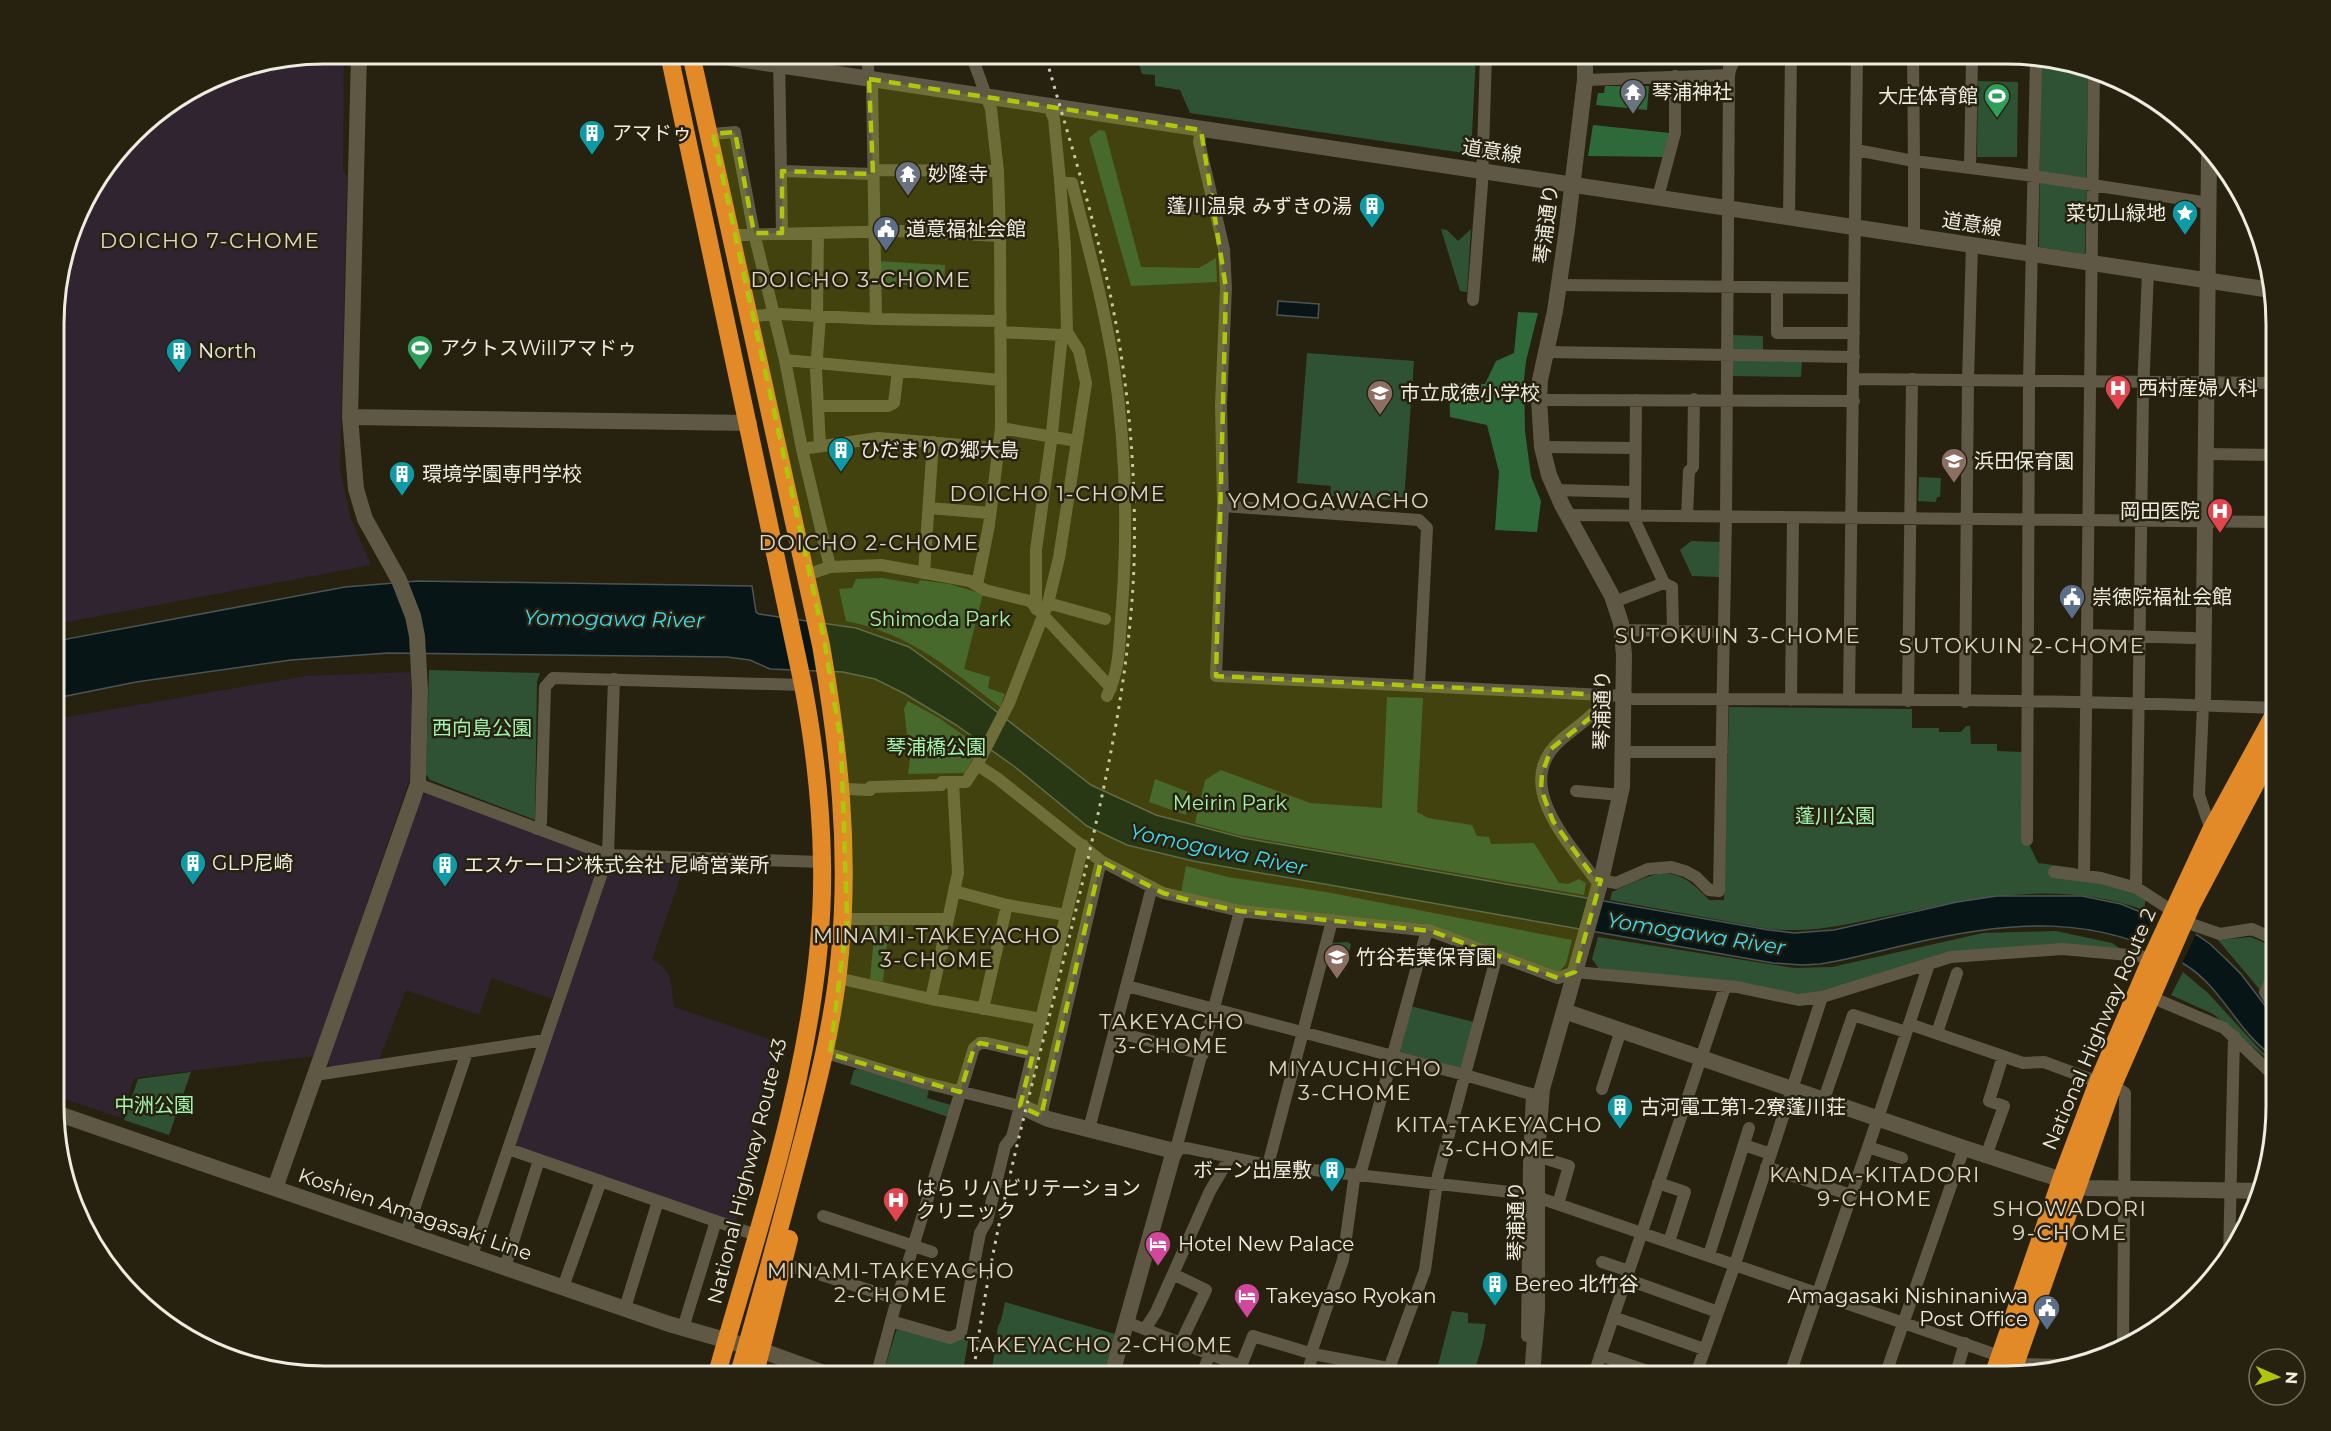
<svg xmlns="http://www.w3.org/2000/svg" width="2331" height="1431" viewBox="0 0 2331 1431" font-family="Montserrat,'Noto Sans JP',sans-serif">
<rect width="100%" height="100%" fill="#272110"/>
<path fill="#312431" d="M325,54H344L343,171L347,176L340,469L351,519L371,565L56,624V290L82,205L146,121L222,75Z
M411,672L412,731L409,781L314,1056L134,1078L121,1118L56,1096V719L306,676Z
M429,792L596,855L599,863L552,999L492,978L479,1015L406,990L379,1060L331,1067L327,1061L422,797Z
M614,863L685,864L652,959L663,967L670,977L674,1007L775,1041L736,1224L518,1148L516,1142L610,866Z"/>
<path fill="#2f5235" d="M1085,54H1476L1471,154L1190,113L1180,90L1155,86V75L1142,74L1139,64Z
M2041,60L2088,68L2085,254L2039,247Z
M1978,81L2018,82L2017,157H1977Z
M1099,130L1105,131L1141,267L1199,268L1216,258L1217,282L1131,286L1089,138Z
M1471,229L1467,292L1460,291L1441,229L1447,230L1458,241Z
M877,261L945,265L944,286L878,284Z
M1731,335L1763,336V352H1731Z
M1307,353L1414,361L1404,501L1330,496L1331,486L1297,483Z
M1732,360L1802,361L1801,377L1732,376Z
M1919,477L1941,478L1940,497H1937L1936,502L1918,501Z
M1691,541L1720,542L1719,577L1692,576L1680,550Z
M882,578L918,584L920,580L949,584L983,594L964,669L990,677L988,688L1005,694L1000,707C950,669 909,633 846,621L839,589L852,588L856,579Z
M429,670L540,673L537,682L535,820L430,780L426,774Z
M1387,697L1423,698L1417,812L1428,818L1472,825L1477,836L1489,837L1491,844L1534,843L1559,883L1568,884L1579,879L1586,883L1584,895L1239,835L1195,823L1205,780L1221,770L1310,803L1382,808Z
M908,701L939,718L980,747L965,773L908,774L910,759L904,709Z
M1729,707L1912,709V728H1939V732H1961L1966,726H1970L1971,744H1997V751L2022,752L2027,840L2038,863L2076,868V875L2121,886L2146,897L2144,910C2057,879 1975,898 1887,916C1842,925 1816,933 1769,929L1610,900L1612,892C1656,872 1673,860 1709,900H1724Z
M1155,779L1191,793L1186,815L1149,802Z
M1186,866L1228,877L1326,892L1572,940L1566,964L1559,972L1434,926L1242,908L1181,893Z
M875,926H889L883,982L870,979Z
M2056,931L2112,943L2124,951L1948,955L1808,995L1599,969L1592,959L1598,937L1794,968L1832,967L1983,933Z
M2251,937L2276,948V965L2261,991L2218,940Z
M1347,942L1351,944L1345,971H1335L1326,966L1332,943Z
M2183,972L2209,994L2262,1052L2276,1060V1066L2213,1014L2171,995Z
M1410,1006L1474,1022L1462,1067L1459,1068L1398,1051Z
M858,1069L929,1089L927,1098L951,1105L948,1117L850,1084L854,1070Z
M191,1072L169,1135L124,1120L138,1079Z
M1005,1302L1115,1334L1102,1377H1056L1027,1371L1017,1373L1012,1377H991L998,1326L1001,1321Z
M1452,1311L1468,1313V1323L1486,1324L1483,1342L1473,1377H1435Z
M897,1328L960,1338L969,1336L962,1377H882Z"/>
<path fill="#2e693a" d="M1605,86H1649L1647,110L1596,105L1598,93H1604Z
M1593,125L1670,133L1665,157L1588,156Z
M1518,312L1538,313L1526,361L1524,380L1525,431L1531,476L1541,501L1537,532L1495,530L1499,472L1487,425L1450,417L1449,383L1485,384L1496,361L1514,353Z"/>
<path fill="#071517" stroke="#4c5553" stroke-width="1.5" d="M1278,301L1319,304L1318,318L1277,315Z
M418,581L752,586L756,612L759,614L856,628L909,647L970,691L1091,785L1156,815L1244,838L1769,930L1794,933L1834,930L1957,902L1997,896H2082L2121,904L2197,935L2210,944L2226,959L2241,974L2276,1020V1058C2238,1035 2223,987 2184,964C2097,913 2008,921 1914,943C1882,950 1852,959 1820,964L1802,965L1773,963L1193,861L1127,845L1087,826L1015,767L956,725L905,694L875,679L843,672L770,669L750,660L727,657L388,653L291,660L136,682L56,698V641L345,587Z"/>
<path fill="#272110" d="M2155,914L2197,932L2181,966L2139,947Z"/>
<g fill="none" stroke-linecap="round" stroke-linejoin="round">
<path stroke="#5e5845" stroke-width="12" d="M779,54L782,233
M867,54L869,79L872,84L876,319
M971,54L991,109L998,171L1000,236L1001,428L989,525L977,585
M1585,80L1729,75V67
M1201,130L1199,142L1224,249L1226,288L1221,405L1223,506L1216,676L1624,696L1632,699C1847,699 2062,699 2276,708
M713,134L735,132L754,233L785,360L802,449L830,567
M1856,150L1914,161L1913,54
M1970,167L1972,59
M873,170L998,171
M782,171L873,174
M1060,183H1072C1087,242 1103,301 1113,361C1126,443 1128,525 1122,607C1119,637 1121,669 1107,696
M1658,197L1675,133V76
M1789,217L1791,54
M735,235L901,231L1000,236
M1914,236V161L2034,176L2209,203
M1559,285L1854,288
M1777,288V333H1854
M1473,300L1482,184L1486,54
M752,316L780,314L876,319L1000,321
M817,316L818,233
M820,317L816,370L820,445
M1000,332L1062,335L1067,332
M1546,352L1854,357
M785,360L1000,380
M1854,379L2276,383
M1539,400L1854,401
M1636,400L1635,521L1664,583L1672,587L1673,631
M818,406H888L894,403L898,371
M1001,428L1077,441
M1542,447L1635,448
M802,449L878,438L998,448
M2206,454L2276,455
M1555,490L1635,492
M1223,506L1419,520L1427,528L1419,686
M929,508L990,513
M1568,515L2276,522
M1687,516L1689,471L1693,467L1694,399
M924,573L933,442
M809,574L830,567L881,565L970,581L985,590L1030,601L1111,688
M1614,602L1664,583
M1048,603L1105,619
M1036,609V550L1051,442L1062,335
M1622,630L1723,632
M2087,635L2193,638
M1606,695C1596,716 1578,725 1561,740C1511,783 1568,841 1595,879L1616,883L1648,869L1671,867L1685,871L1696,877L1709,890L1719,891L1726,517L1729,75C1731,65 1734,57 1745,55L2042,60
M1791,700L1793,518
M1849,700L1857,54
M1908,701L1912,379
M1965,702L1968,380L1972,245
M2203,705L2199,795L2211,830
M1623,752H1722
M977,765L997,778L1101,861L1163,893L1240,911L1431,931L1558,978L1575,972L1737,987L1799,1000L1822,997L1951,957L2062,949L2140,956L2151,960
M418,784L608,855L614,679
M846,789L870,790L871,787L941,785L942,782H966L977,765L1009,703L1048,603L1059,558L1086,383L1079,351L1067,332L1065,248L1060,180L1054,119L1049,107
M1576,791L1621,795
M537,829L541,822L545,687L553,678L803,685
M2027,840L2029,381L2036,60
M2054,872L2101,878L2137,888L2194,925L2220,934L2252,929L2276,940
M2084,876L2094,69
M2136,888L2143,392L2148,272
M954,891L1007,905L1066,915
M1240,911L1176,1149L1187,1148L1268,1165L1528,1194L2023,1364L2061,1365
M847,919H948
M2276,970L2265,992L2276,1010
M842,979L931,999L958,873L953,782
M1127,986L1465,1075L1541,1097
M2151,997L2224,1028L2276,1078
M931,999L1041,1019
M983,1009L1007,905
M1909,1024L2023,1063L2044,1062L2098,1082
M1115,1032L1203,1054
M1937,1033L1957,973
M830,1054L925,1083L1020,1106
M315,1075L545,1040
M2113,1085L2125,1093L2123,1346
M1602,1089L1621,1030
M1824,1099L1853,1015L1906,1032
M1041,1116L1101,861
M1089,1129L1152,887
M1530,1138L1532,1094
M1744,1145L1771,1154
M1868,1147L1902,1158
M508,1149L756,1235
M1537,1156L1569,1166L1558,1204
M1986,1156L2004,1106L1989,1101L2003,1056
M1268,1165L1332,921
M1766,1167L1851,1195
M1658,1183L1685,1192L1669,1242
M823,1216L932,1252
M406,1233L467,1052
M472,1255L608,855L822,862
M1709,1255L1749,1128
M2229,1259L2234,1036
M1602,1262L1629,1271
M783,1265L803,1269L897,1299
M505,1267L539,1160
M1173,1274L1206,1290L1181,1342
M1626,1279L1718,1312
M563,1287L601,1181
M625,1308L658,1201
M1613,1317L1704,1349
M891,1321L950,1338L961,1333L980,1233L987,1221L1005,1146L1012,1137L1020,1106L1083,845
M1126,1322L1241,1366L1253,1336L1313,1354L1388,1368L1421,1377
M683,1328L716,1221
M1145,1329L1156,1312L1210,1191L1230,1157
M1527,1336L1529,1161
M1311,1353L1343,1260L1354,1180L1362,1168L1427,930
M1600,1355L1665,1377
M2023,1364L2024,1376
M1956,1373L1965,1343
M1885,1376L1964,1148
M876,1377L897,1299L974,1048L980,1043H986L1033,1054
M1201,1377L1210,1353
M1306,1377L1313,1354
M1386,1377L1425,1270L1438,1175L1497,955
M1593,1377L1725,987
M1695,1377L1735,1264L1822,997
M1789,1377L1878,1118L1929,964"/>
<path stroke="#5e5845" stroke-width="16" d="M705,54L2271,290
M350,417L749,423
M2203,705L2209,156
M1564,1011L1964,1148L2087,1188L2263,1191
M1020,1106L1048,1119L1170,1150L1176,1149L1172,1158L1111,1377
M56,1113L669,1324L760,1350L835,1377
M275,1188L418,784L420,690L417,636L413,616L399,580L365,519L356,489L350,417L359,54
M1532,1377L1537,1309V1153L1542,1089L1601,880L1622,787L1624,655L1621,623L1612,596L1562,505L1549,475L1542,447L1539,400L1540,380L1555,311L1567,229L1585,80V54"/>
<path stroke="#e28a28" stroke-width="18" d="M669,54L803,685C814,743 821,802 822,861C826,1032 762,1214 716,1377
M691,54L821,645C839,748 850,849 840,953C834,1023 816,1090 798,1158C779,1231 759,1304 738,1377
M1993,1376L2061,1180L2098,1082L2152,957L2211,830L2276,711
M2011,1376L2113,1085L2192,904L2276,745
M754,1377L789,1239"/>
<path stroke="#cdcabd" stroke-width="3" stroke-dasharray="3 6" stroke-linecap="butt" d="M973,1377C995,1199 1050,1028 1089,854C1111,759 1130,664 1134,566C1137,460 1126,353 1100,250C1084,184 1063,119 1045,54"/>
</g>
<path fill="#aec60c" fill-opacity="0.2" stroke="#aec60c" stroke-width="4.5" stroke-dasharray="12 8" stroke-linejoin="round" d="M869,79L1201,130L1226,288L1216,676L1606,695L1590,718L1551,749L1542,774L1541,789L1553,821L1595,879L1601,880L1575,972L1558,978L1431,931L1240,911L1195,902L1163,893L1101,861L1041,1116L1020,1106L1033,1054L980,1043L974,1048L960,1092L830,1054L847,919L841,743L824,639L713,134L735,132L754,233H782V171L873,174Z"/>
<defs>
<g id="temple-pin" transform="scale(1.35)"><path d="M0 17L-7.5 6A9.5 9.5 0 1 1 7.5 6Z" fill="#6b7280" stroke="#272110"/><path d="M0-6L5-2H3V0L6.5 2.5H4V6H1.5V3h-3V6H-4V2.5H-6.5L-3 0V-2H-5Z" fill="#fff"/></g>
<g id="stadium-pin" transform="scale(1.35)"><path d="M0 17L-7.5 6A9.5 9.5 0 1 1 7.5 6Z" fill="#2e9e5b" stroke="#272110"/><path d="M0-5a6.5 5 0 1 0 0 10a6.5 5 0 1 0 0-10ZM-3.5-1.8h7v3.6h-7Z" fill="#fff"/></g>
<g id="building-pin" transform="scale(1.35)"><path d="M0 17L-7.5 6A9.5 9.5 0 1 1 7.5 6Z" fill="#0f9aa8" stroke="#272110"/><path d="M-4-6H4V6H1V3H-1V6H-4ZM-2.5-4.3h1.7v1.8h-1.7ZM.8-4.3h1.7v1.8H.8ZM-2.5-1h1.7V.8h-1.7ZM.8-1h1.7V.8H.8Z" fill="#fff"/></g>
<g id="sight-pin" transform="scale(1.35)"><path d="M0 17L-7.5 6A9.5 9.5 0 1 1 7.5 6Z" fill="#0f9aa8" stroke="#272110"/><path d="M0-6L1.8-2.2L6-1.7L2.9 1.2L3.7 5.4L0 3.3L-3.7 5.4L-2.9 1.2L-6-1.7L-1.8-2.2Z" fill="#fff"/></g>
<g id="civic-pin" transform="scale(1.35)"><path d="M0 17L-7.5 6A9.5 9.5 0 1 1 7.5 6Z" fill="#5c6f8a" stroke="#272110"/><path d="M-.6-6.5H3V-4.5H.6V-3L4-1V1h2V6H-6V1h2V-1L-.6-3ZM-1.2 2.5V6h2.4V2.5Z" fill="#fff"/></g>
<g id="hospital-pin" transform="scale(1.35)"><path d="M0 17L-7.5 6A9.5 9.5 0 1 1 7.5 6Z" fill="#e0444e" stroke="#272110"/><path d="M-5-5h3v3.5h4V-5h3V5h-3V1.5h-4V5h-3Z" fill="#fff"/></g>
<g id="school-pin" transform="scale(1.35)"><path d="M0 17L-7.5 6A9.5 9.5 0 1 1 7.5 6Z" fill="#8d6e63" stroke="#272110"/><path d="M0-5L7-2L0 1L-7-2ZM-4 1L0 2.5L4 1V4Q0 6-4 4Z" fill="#fff"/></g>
<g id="hotel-pin" transform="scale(1.35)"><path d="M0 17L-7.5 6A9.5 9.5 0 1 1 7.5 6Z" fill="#d1479c" stroke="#272110"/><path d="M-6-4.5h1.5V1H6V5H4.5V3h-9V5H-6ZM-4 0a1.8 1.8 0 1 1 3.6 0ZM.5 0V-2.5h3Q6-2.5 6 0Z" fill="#fff"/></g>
</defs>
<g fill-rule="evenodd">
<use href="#temple-pin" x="1633" y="92"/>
<use href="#stadium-pin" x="1997" y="96"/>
<use href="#building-pin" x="592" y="133"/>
<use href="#temple-pin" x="908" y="174"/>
<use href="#building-pin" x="1372" y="206"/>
<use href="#sight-pin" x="2185" y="213"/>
<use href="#civic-pin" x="886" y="229"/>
<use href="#stadium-pin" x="420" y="348"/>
<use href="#building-pin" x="179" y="351"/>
<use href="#hospital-pin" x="2118" y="388"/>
<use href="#school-pin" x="1380" y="393"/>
<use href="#building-pin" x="841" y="450"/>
<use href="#school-pin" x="1954" y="461"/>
<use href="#building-pin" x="402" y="474"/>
<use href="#hospital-pin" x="2220" y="511"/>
<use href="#civic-pin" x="2072" y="597"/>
<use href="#building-pin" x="193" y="863"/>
<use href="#building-pin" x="445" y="865"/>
<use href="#school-pin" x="1337" y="957"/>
<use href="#building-pin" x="1620" y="1107"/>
<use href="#building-pin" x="1332" y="1170"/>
<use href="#hospital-pin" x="896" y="1200"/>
<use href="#hotel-pin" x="1158" y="1244"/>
<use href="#building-pin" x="1495" y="1284"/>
<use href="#hotel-pin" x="1247" y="1296"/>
<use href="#civic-pin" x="2047" y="1308"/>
</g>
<g text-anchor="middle" stroke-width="5" stroke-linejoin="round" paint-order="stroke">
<g font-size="20" fill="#eeebdf" stroke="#272110" text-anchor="start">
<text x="1652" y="99">琴浦神社</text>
<text x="1978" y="103" text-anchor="end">大庄体育館</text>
<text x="612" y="140">アマドゥ</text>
<text x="928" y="181">妙隆寺</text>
<text x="1352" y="213" text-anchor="end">蓬川温泉 みずきの湯</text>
<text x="2166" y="220" text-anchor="end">菜切山緑地</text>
<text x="906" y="236">道意福祉会館</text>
<text x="440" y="355">アクトスWillアマドゥ</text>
<text x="198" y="358">North</text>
<text x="2138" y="395">西村産婦人科</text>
<text x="1400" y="400">市立成徳小学校</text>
<text x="860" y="457">ひだまりの郷大島</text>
<text x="1974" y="468">浜田保育園</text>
<text x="422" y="481">環境学園専門学校</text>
<text x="2200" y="518" text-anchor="end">岡田医院</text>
<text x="2092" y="604">崇徳院福祉会館</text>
<text x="212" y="870">GLP尼崎</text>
<text x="464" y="872">エスケーロジ株式会社 尼崎営業所</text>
<text x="1356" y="964">竹谷若葉保育園</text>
<text x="1640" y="1114">古河電工第1-2寮蓬川荘</text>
<text x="1312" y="1177" text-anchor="end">ボーン出屋敷</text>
<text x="916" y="1195">はら リハビリテーション<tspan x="916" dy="23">クリニック</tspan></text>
<text x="1178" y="1251">Hotel New Palace</text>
<text x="1514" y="1291">Bereo 北竹谷</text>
<text x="1266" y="1303">Takeyaso Ryokan</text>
<text x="2028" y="1303" text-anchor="end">Amagasaki Nishinaniwa<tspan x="2028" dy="23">Post Office</tspan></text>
</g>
<g font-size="20" fill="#eeebdf" stroke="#272110">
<text transform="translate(1492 151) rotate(9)" y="7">道意線</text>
<text transform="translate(1546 224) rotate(-83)" y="7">琴浦通り</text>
<text transform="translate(1972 224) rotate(9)" y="7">道意線</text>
<text transform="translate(1602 710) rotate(-89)" y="7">琴浦通り</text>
<text transform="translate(2099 1029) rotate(-67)" y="7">National Highway Route 2</text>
<text transform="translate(747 1171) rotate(-76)" y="7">National Highway Route 43</text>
<text transform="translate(415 1214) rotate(19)" y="7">Koshien Amagasaki Line</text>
<text transform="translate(1516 1221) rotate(-90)" y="7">琴浦通り</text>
</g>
<g font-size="20" fill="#a0f4ad" stroke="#272110">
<text x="940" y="626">Shimoda Park</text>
<text x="482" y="735">西向島公園</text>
<text x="936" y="754">琴浦橋公園</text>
<text x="1230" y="810">Meirin Park</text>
<text x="1835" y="823">蓬川公園</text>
<text x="154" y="1112">中洲公園</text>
</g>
<g font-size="21" letter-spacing="1.5" fill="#e0d8c2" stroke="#272110">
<text x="210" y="248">DOICHO 7-CHOME</text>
<text x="861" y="287">DOICHO 3-CHOME</text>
<text x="1058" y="501">DOICHO 1-CHOME</text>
<text x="1329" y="508">YOMOGAWACHO</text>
<text x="869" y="550">DOICHO 2-CHOME</text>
<text x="1738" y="643">SUTOKUIN 3-CHOME</text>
<text x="2022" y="653">SUTOKUIN 2-CHOME</text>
<text x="937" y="943">MINAMI-TAKEYACHO<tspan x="937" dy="24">3-CHOME</tspan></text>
<text x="1172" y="1029">TAKEYACHO<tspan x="1172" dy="24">3-CHOME</tspan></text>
<text x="1355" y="1076">MIYAUCHICHO<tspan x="1355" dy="24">3-CHOME</tspan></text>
<text x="1499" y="1132">KITA-TAKEYACHO<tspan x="1499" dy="24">3-CHOME</tspan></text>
<text x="1875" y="1182">KANDA-KITADORI<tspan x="1875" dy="24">9-CHOME</tspan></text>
<text x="2070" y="1216">SHOWADORI<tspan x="2070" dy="24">9-CHOME</tspan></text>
<text x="891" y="1278">MINAMI-TAKEYACHO<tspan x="891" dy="24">2-CHOME</tspan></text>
<text x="1100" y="1352">TAKEYACHO 2-CHOME</text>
</g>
<g font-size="21" font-style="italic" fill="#3fdbf1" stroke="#272110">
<text transform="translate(614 619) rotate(1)" y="7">Yomogawa River</text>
<text transform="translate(1218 850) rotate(12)" y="7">Yomogawa River</text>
<text transform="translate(1696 934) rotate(9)" y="7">Yomogawa River</text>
</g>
</g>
<path d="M0 0H2331V1431H0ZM324 64H2006A260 260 0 0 1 2266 324V1106A260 260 0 0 1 2006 1366H324A260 260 0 0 1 64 1106V324A260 260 0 0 1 324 64Z" fill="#272110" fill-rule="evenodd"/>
<path fill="none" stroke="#eeebdf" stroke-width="3" d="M324 64H2006A260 260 0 0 1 2266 324V1106A260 260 0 0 1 2006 1366H324A260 260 0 0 1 64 1106V324A260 260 0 0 1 324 64Z"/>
<g transform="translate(2277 1377) rotate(93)"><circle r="28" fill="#272110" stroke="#777263" stroke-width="1.5"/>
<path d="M0-4.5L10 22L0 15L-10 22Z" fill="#aec60c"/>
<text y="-9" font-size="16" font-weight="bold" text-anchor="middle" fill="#eeebdf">N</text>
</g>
</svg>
